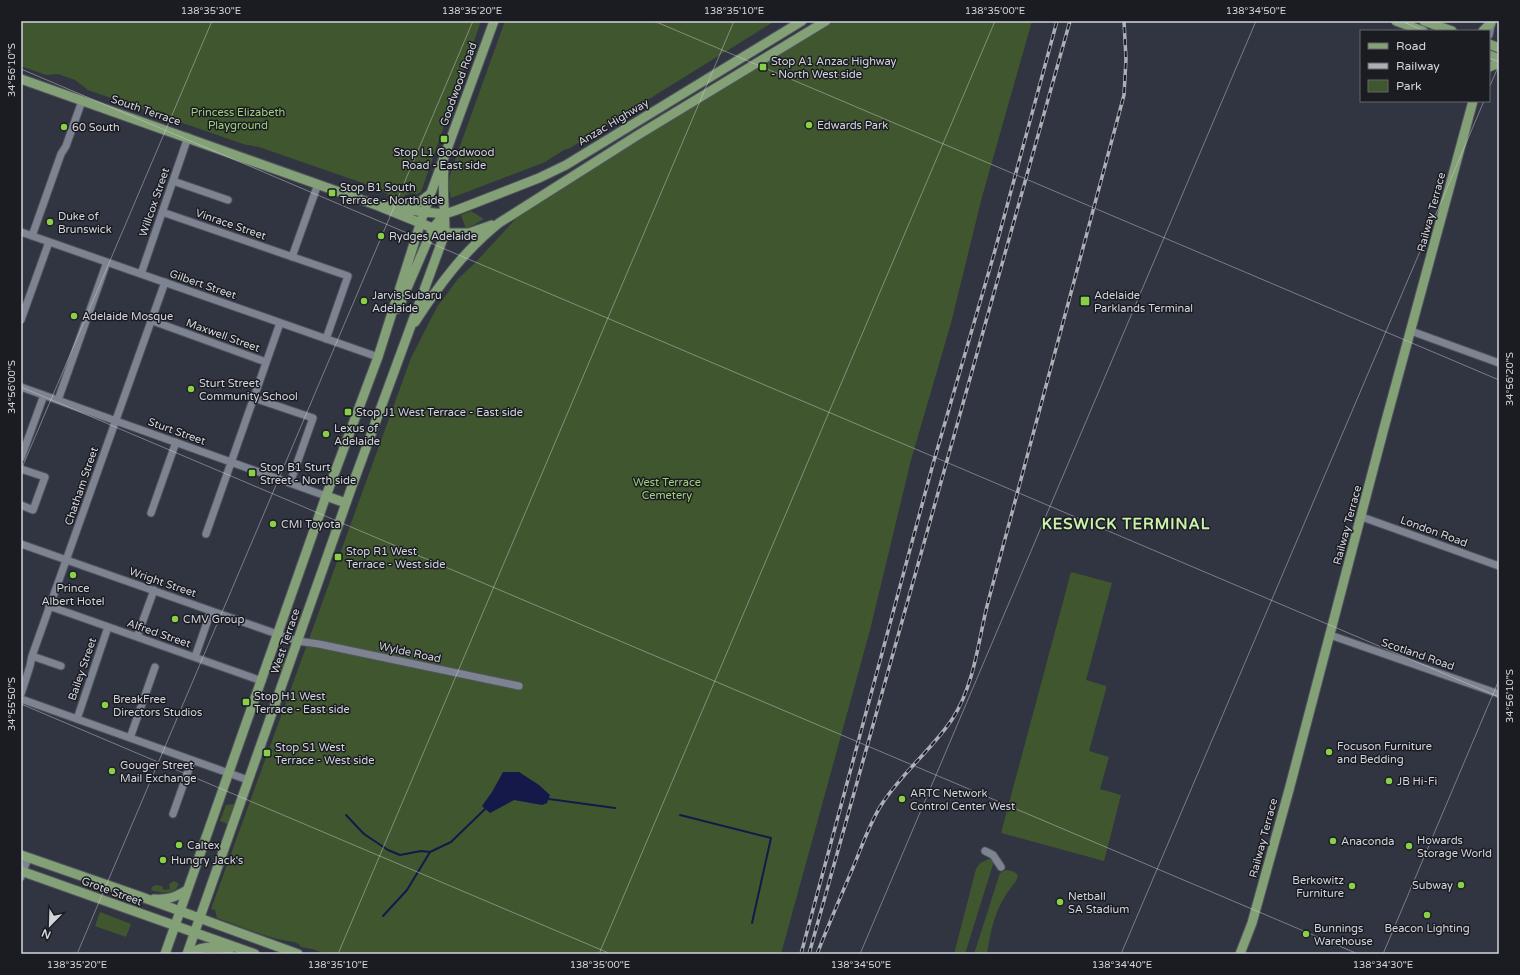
<svg xmlns="http://www.w3.org/2000/svg" width="1520" height="975" viewBox="0 0 1520 975" font-family="'Varela Round',sans-serif">
<rect width="100%" height="100%" fill="#313541"/>
<path fill="#40562f" d="M21,21H481L421,192L417,194C406,191 407,197 398,198C392,198 385,193 380,189L259,147L243,144L88,90L75,80L58,74L46,75L21,66Z
M505,21H775L570,148L564,150L545,162L451,198L448,185L451,171Z
M833,21H1032L982,197L951,323L911,460L870,630L781,954H327L312,949L301,947C297,940 289,942 282,940C260,935 238,925 217,918L215,910L211,909L411,358L437,307L458,279L475,263L521,213Z
M471,211L484,219L466,229L461,215Z
M1071,572L1112,583L1086,680L1106,686V689L1089,751L1109,757L1100,789L1121,795L1104,861L1001,833Z
M279,657H286L283,671L275,668Z
M236,804L228,824L220,821L226,805Z
M991,858L994,861L965,954H954L976,869L980,863Z
M1006,870C1012,871 1015,871 1018,876L1016,881C996,906 992,923 987,954H974L1000,873Z
M174,881L179,884C174,896 161,893 151,890L152,887L156,885L162,886L163,890L170,889L169,884Z
M100,912L131,924L126,937L95,926Z"/>
<path fill="#141949" d="M503,772H519L539,785L550,795L547,803L542,805L514,800L490,813L482,806L492,792Z"/>
<g fill="none" stroke-linecap="round" stroke-linejoin="round">
<path stroke="#141949" stroke-width="2" d="M549,799L615,808
M346,815L364,834L388,850L400,855L421,851L430,852
M680,815L771,838L752,923
M383,916L407,890L430,852L451,842L485,809"/>
<g stroke="#50545d" stroke-width="9">
<path id="minor" d="M1489,35L1492,21
M173,181L228,200
M162,212L348,276L326,339
M21,232L378,357
M32,236L61,154L66,146L82,101
M292,257L318,184
M141,274L188,137
M21,320L49,242
M150,320L266,362
M1411,331L1499,363
M21,387L326,496
M254,398L313,418L290,483
M58,400L107,262
M21,458L44,395
M21,469L45,477L33,510L21,505
M151,513L176,442
M1362,517L1499,566
M206,534L280,323
M21,544L297,641L319,644L519,686
M49,606L262,681
M1330,635L1499,694
M137,637L154,590
M32,656L61,666
M195,657L211,611
M21,694L30,666L32,656L165,282
M21,699L248,780
M77,719L108,627
M130,738L155,667
M173,814L192,760
M985,851L993,855L1001,867
M21,877L28,858"/>
</g>
<g stroke="#50545d" stroke-width="11">
<path id="major" d="M1396,21L1423,31
M1424,21L1452,31
M1483,31L1491,23
M1489,44L1499,48
M1489,55L1499,59
M1489,67L1499,63
M21,79L376,205L445,233H469L492,225
M386,206L424,212L445,214L457,210L539,178L566,165L802,21
M404,208L421,201L430,194
M398,309L433,228L445,214
M415,322C439,285 464,251 499,223L638,135L826,21
M326,496L346,503
M21,855L139,896L298,954
M21,871L255,954
M154,899C168,900 176,897 187,890
M165,954L326,496L378,357L424,212L494,21
M187,954L351,489L445,233C445,211 442,189 444,167
M192,954C200,944 218,948 230,949
M1240,954L1252,923L1289,790L1384,428L1473,101"/>
</g>
<use href="#minor" stroke="#7e8391" stroke-width="7"/>
<use href="#major" stroke="#84a077" stroke-width="9"/>
<g stroke="#acafb8" stroke-width="3.5">
<path id="rail" d="M801,954L933,464L994,254L1057,21
M809,954L1070,21
M817,954C828,926 840,898 852,870C861,849 868,827 880,807C900,774 932,750 953,718C974,685 978,643 987,606L1124,95L1126,59L1124,21"/>
</g>
<use href="#rail" stroke="#1b1c22" stroke-width="2" stroke-dasharray="6" stroke-linecap="butt"/>
</g>
<path fill="none" stroke="#d2d5dc" stroke-width="1" stroke-opacity="0.45" d="M654,21L1499,380M1401,21L1425,31M1489,58L1499,62M21,69L1499,697M1489,88L1499,65M21,387L1358,954M21,470L212,21M21,704L611,954M77,954L473,21M338,954L734,21M599,954L995,21M860,954L1256,21M1121,954L1484,101M1383,954L1499,680"/>
<g fill="#89cf48" stroke="#1b1c22" stroke-width="1.5">
<rect x="759" y="63" width="8" height="8" rx="2"/>
<circle cx="809" cy="125" r="4"/>
<circle cx="64" cy="127" r="4"/>
<rect x="440" y="135" width="8" height="8" rx="2"/>
<rect x="328" y="189" width="8" height="8" rx="2"/>
<circle cx="50" cy="222" r="4"/>
<circle cx="381" cy="236" r="4"/>
<circle cx="364" cy="301" r="4"/>
<rect x="1080" y="296" width="10" height="10" rx="2"/>
<circle cx="74" cy="316" r="4"/>
<circle cx="191" cy="389" r="4"/>
<rect x="344" y="408" width="8" height="8" rx="2"/>
<circle cx="326" cy="434" r="4"/>
<rect x="248" y="469" width="8" height="8" rx="2"/>
<circle cx="273" cy="524" r="4"/>
<rect x="334" y="553" width="8" height="8" rx="2"/>
<circle cx="73" cy="575" r="4"/>
<circle cx="175" cy="619" r="4"/>
<rect x="242" y="698" width="8" height="8" rx="2"/>
<circle cx="105" cy="705" r="4"/>
<circle cx="1329" cy="752" r="4"/>
<rect x="263" y="749" width="8" height="8" rx="2"/>
<circle cx="112" cy="771" r="4"/>
<circle cx="1389" cy="781" r="4"/>
<circle cx="902" cy="799" r="4"/>
<circle cx="1333" cy="841" r="4"/>
<circle cx="179" cy="845" r="4"/>
<circle cx="1409" cy="846" r="4"/>
<circle cx="163" cy="860" r="4"/>
<circle cx="1461" cy="885" r="4"/>
<circle cx="1352" cy="886" r="4"/>
<circle cx="1060" cy="902" r="4"/>
<circle cx="1427" cy="915" r="4"/>
<circle cx="1306" cy="934" r="4"/>
</g>
<g text-anchor="middle" stroke-width="3" stroke-linejoin="round" paint-order="stroke">
<g font-size="11" fill="#d2d5dc" stroke="#1b1c22" text-anchor="start">
<text x="771" y="65">Stop A1 Anzac Highway<tspan x="771" dy="13">- North West side</tspan></text>
<text x="817" y="129">Edwards Park</text>
<text x="72" y="131">60 South</text>
<text x="444" y="156" text-anchor="middle">Stop L1 Goodwood<tspan x="444" dy="13">Road - East side</tspan></text>
<text x="340" y="191">Stop B1 South<tspan x="340" dy="13">Terrace - North side</tspan></text>
<text x="58" y="220">Duke of<tspan x="58" dy="13">Brunswick</tspan></text>
<text x="389" y="240">Rydges Adelaide</text>
<text x="372" y="299">Jarvis Subaru<tspan x="372" dy="13">Adelaide</tspan></text>
<text x="1094" y="299">Adelaide<tspan x="1094" dy="13">Parklands Terminal</tspan></text>
<text x="82" y="320">Adelaide Mosque</text>
<text x="199" y="387">Sturt Street<tspan x="199" dy="13">Community School</tspan></text>
<text x="356" y="416">Stop J1 West Terrace - East side</text>
<text x="334" y="432">Lexus of<tspan x="334" dy="13">Adelaide</tspan></text>
<text x="260" y="471">Stop B1 Sturt<tspan x="260" dy="13">Street - North side</tspan></text>
<text x="281" y="528">CMI Toyota</text>
<text x="346" y="555">Stop R1 West<tspan x="346" dy="13">Terrace - West side</tspan></text>
<text x="73" y="592" text-anchor="middle">Prince<tspan x="73" dy="13">Albert Hotel</tspan></text>
<text x="183" y="623">CMV Group</text>
<text x="254" y="700">Stop H1 West<tspan x="254" dy="13">Terrace - East side</tspan></text>
<text x="113" y="703">BreakFree<tspan x="113" dy="13">Directors Studios</tspan></text>
<text x="1337" y="750">Focuson Furniture<tspan x="1337" dy="13">and Bedding</tspan></text>
<text x="275" y="751">Stop S1 West<tspan x="275" dy="13">Terrace - West side</tspan></text>
<text x="120" y="769">Gouger Street<tspan x="120" dy="13">Mail Exchange</tspan></text>
<text x="1397" y="785">JB Hi-Fi</text>
<text x="910" y="797">ARTC Network<tspan x="910" dy="13">Control Center West</tspan></text>
<text x="1417" y="844">Howards<tspan x="1417" dy="13">Storage World</tspan></text>
<text x="1341" y="845">Anaconda</text>
<text x="187" y="849">Caltex</text>
<text x="171" y="864">Hungry Jack's</text>
<text x="1344" y="884" text-anchor="end">Berkowitz<tspan x="1344" dy="13">Furniture</tspan></text>
<text x="1453" y="889" text-anchor="end">Subway</text>
<text x="1068" y="900">Netball<tspan x="1068" dy="13">SA Stadium</tspan></text>
<text x="1314" y="932">Bunnings<tspan x="1314" dy="13">Warehouse</tspan></text>
<text x="1427" y="932" text-anchor="middle">Beacon Lighting</text>
</g>
<g font-size="11" fill="#d2d5dc" stroke="#1b1c22">
<text transform="translate(458 84) rotate(-70)" y="4">Goodwood Road</text>
<text transform="translate(146 110) rotate(19)" y="4">South Terrace</text>
<text transform="translate(613 122) rotate(-31)" y="4">Anzac Highway</text>
<text transform="translate(154 202) rotate(-71)" y="4">Willcox Street</text>
<text transform="translate(1431 212) rotate(-75)" y="4">Railway Terrace</text>
<text transform="translate(231 224) rotate(19)" y="4">Vinrace Street</text>
<text transform="translate(203 284) rotate(19)" y="4">Gilbert Street</text>
<text transform="translate(223 335) rotate(20)" y="4">Maxwell Street</text>
<text transform="translate(177 431) rotate(20)" y="4">Sturt Street</text>
<text transform="translate(81 486) rotate(-71)" y="4">Chatham Street</text>
<text transform="translate(1347 525) rotate(-75)" y="4">Railway Terrace</text>
<text transform="translate(1434 531) rotate(20)" y="4">London Road</text>
<text transform="translate(163 582) rotate(19)" y="4">Wright Street</text>
<text transform="translate(159 633) rotate(19)" y="4">Alfred Street</text>
<text transform="translate(285 641) rotate(-71)" y="4">West Terrace</text>
<text transform="translate(410 652) rotate(12)" y="4">Wylde Road</text>
<text transform="translate(1418 654) rotate(19)" y="4">Scotland Road</text>
<text transform="translate(82 669) rotate(-71)" y="4">Bailey Street</text>
<text transform="translate(1263 838) rotate(-75)" y="4">Railway Terrace</text>
<text transform="translate(112 891) rotate(20)" y="4">Grote Street</text>
</g>
<g font-size="11" fill="#a1cf7e" stroke="#1b1c22">
<text x="238" y="116">Princess Elizabeth<tspan x="238" dy="13">Playground</tspan></text>
<text x="667" y="486">West Terrace<tspan x="667" dy="13">Cemetery</tspan></text>
</g>
<g font-size="15" font-weight="bold" letter-spacing="1" fill="#caf2ad" stroke="#1b1c22">
<text x="1126" y="529">KESWICK TERMINAL</text>
</g>
</g>
<rect width="1520" height="975" fill="none" stroke="#1b1c22" stroke-width="44"/>
<rect x="1360" y="30" width="130" height="72" fill="#1b1c22" stroke="#64666c"/>
<rect x="1368" y="43" width="20" height="6" fill="#84a077" stroke="#64666c"/>
<text x="1396" y="50" font-size="12" fill="#d2d5dc">Road</text>
<rect x="1368" y="63" width="20" height="6" fill="#acafb8" stroke="#64666c"/>
<text x="1396" y="70" font-size="12" fill="#d2d5dc">Railway</text>
<rect x="1368" y="80" width="20" height="12" fill="#40562f" stroke="#64666c"/>
<text x="1396" y="90" font-size="12" fill="#d2d5dc">Park</text>
<g transform="translate(50 925) rotate(203)" stroke="#1b1c22" stroke-width="3" paint-order="stroke">
<path d="M0-3L7 15L0 10L-7 15Z" fill="#d2d5dc"/>
<text y="-6" font-size="11" font-weight="bold" text-anchor="middle" fill="#d2d5dc">N</text>
</g>
<rect x="22" y="22" width="1476" height="931" fill="none" stroke="#d2d5dc" stroke-width="1.5"/>
<g font-size="10" text-anchor="middle" fill="#d2d5dc">
<text x="211" y="14">138°35'30"E</text>
<text x="472" y="14">138°35'20"E</text>
<text x="734" y="14">138°35'10"E</text>
<text x="995" y="14">138°35'00"E</text>
<text x="1256" y="14">138°34'50"E</text>
<text transform="translate(11 70) rotate(-90)" y="4">34°56'10"S</text>
<text transform="translate(1509 379) rotate(-90)" y="4">34°56'20"S</text>
<text transform="translate(11 387) rotate(-90)" y="4">34°56'00"S</text>
<text transform="translate(1509 696) rotate(-90)" y="4">34°56'10"S</text>
<text transform="translate(11 704) rotate(-90)" y="4">34°55'50"S</text>
<text x="77" y="968">138°35'20"E</text>
<text x="338" y="968">138°35'10"E</text>
<text x="600" y="968">138°35'00"E</text>
<text x="861" y="968">138°34'50"E</text>
<text x="1122" y="968">138°34'40"E</text>
<text x="1383" y="968">138°34'30"E</text>
</g>
</svg>
